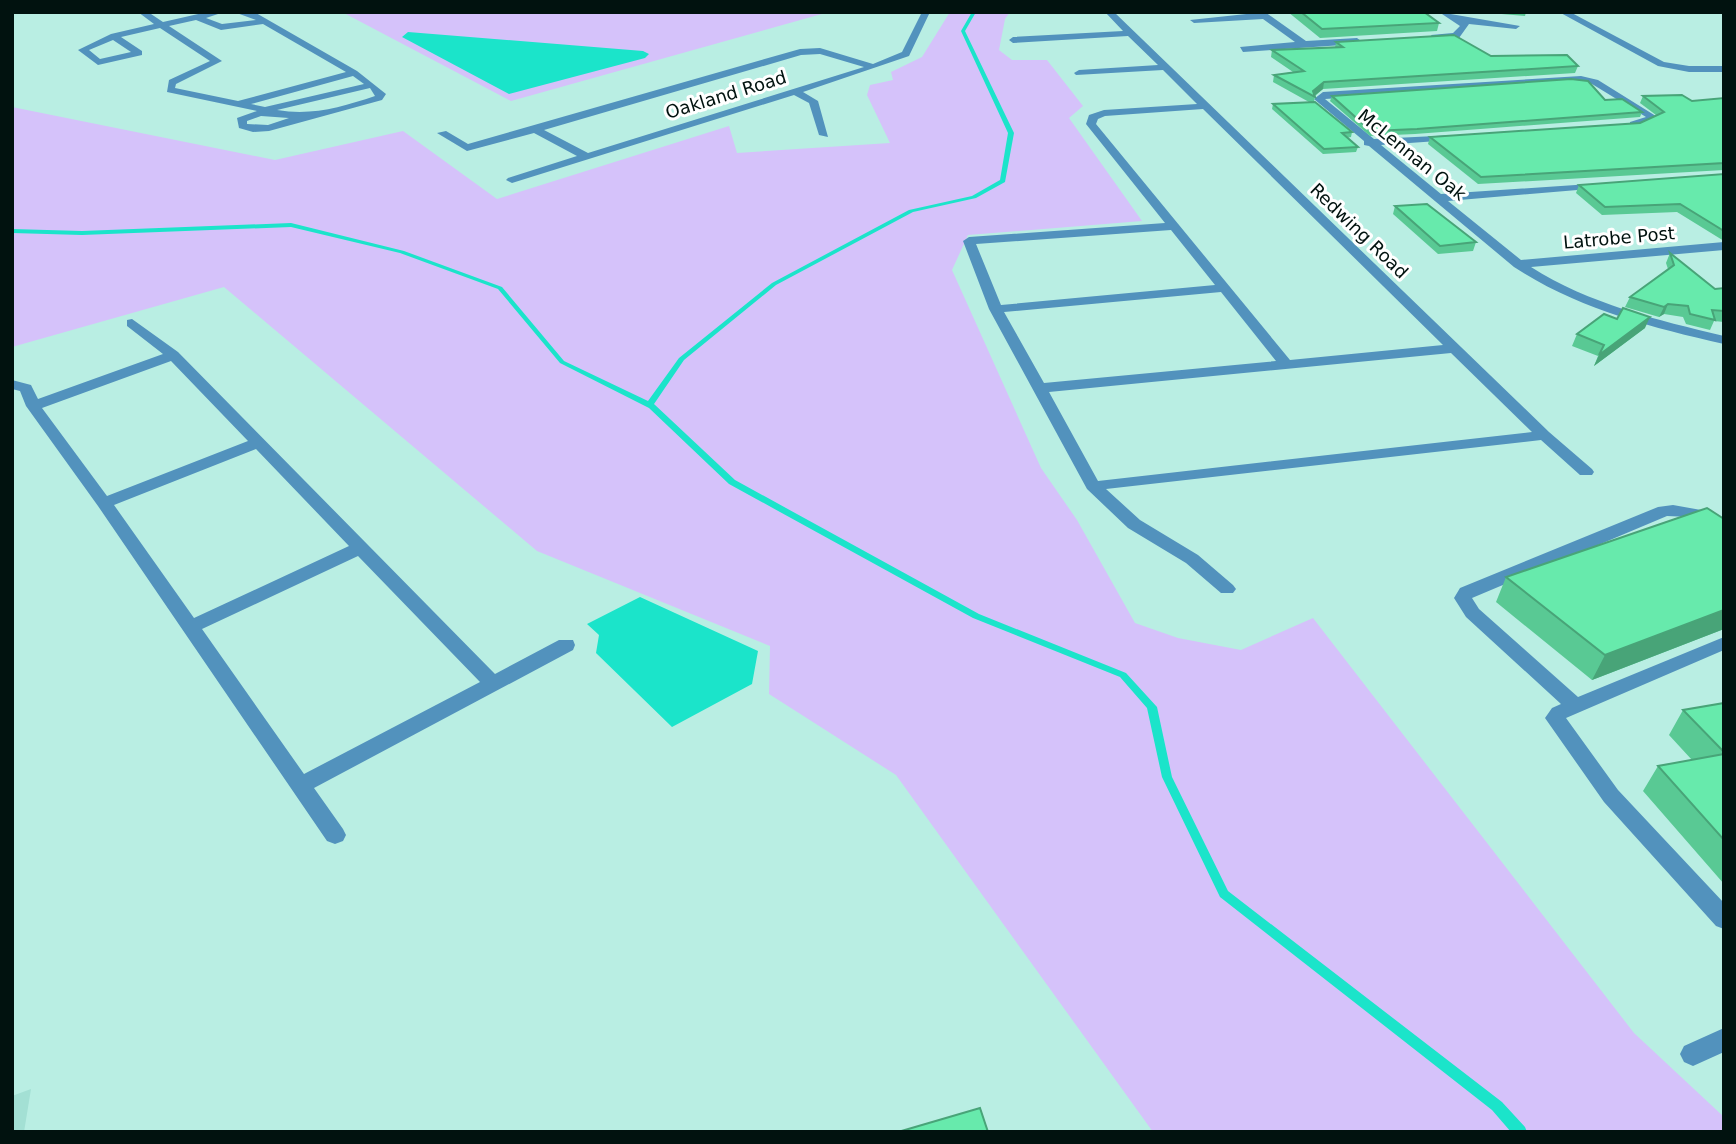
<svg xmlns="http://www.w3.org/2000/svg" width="1736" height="1144" viewBox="0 0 1736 1144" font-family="'DejaVu Sans',sans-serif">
<rect width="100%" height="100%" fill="#b9eee3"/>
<path fill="#a3e0d4" d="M31,1089L24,1132H12V1096Z"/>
<path fill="#d5c2fa" d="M342,12H829L511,101Z
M950,12H1010L1005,19L999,50L1012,60H1047L1083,106L1069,118L1142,221L968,235L952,270L1041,468L1077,520L1135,623L1178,638L1241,650L1313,618L1634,1033L1724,1117V1132H1153L896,775L769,694L770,646L537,551L224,287L12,347V107L275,160L403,131L497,199L729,126L737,153L890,143L867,95L870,85L893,80L891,72L922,57Z"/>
<path fill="#1be4ca" d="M408,32L643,51L649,54L645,58L509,94L402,37Z
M640,597L758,651L752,684L672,727L596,653L599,635L587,624Z"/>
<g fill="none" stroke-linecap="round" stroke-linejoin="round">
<path fill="#1be4ca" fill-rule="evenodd" d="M972,12H976L965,31L1014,133L1005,182L976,198L913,212L776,285L684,360L654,404L735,480L979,614L1126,673L1157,707L1172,777L1228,891L1502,1102L1525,1127L1527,1132H1511L1492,1110L1220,897L1162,777L1147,708L1120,677L973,618L729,484L649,408L560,363L498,289L400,253L291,227L82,235L12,233V229L82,231L291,223L404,251L502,287L564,361L648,401L679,358L772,283L909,210L972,196L1000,180L1008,133L961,31Z"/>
<path fill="#5292bd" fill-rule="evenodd" d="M138,12H148L163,22L207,12H224L206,18L222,24L256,20L234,12L256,13L357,71L386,94L382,100L269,131L253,132L239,128L237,118L257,111L167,92L169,80L210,61L160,28L121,37L142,51V55L98,65L78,50L111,34L154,24ZM196,20L221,30L263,24L346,72L238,101L175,88L176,84L222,61L169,26ZM113,40L131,52L100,59L89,50ZM353,76L364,84L265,107L251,104ZM370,88L375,96C342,107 312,116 277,110ZM261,116L289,118L268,125L247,124V121Z
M922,12H930L909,56L803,92L818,101L828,137L819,135L809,103L794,95L512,183L506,180L508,178L577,156L534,133L467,151L437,133L446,131L468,144L800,49L820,48L873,64L902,52ZM820,54L864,67L588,153L544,130L801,55Z
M1105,12H1114L1549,432L1592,469L1594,472L1592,475H1580L1541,440L1106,489L1140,520L1198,555L1233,585L1236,589L1233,593H1221L1186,563L1128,528L1087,489L989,309L963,241L969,237L1165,223L1086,124L1089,115L1104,110L1197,104L1163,70L1076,75L1074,73L1079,70L1158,65L1128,36L1013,43L1009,40L1013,37L1123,31ZM1203,109L1443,345L1290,360L1096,124L1098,119L1105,116ZM1171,230L1215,285L1001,305L976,244ZM1221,292L1276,361L1044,383L1004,312ZM1451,353L1532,432L1098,481L1049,392Z
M1265,12L1306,41L1357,38L1361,41L1357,44L1243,52L1240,47L1295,42L1263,19L1194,23L1190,20Z
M1439,12L1520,26L1516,29L1469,24L1459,38L1434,40L1431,35L1453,33L1460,26Z
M1559,12H1570L1664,62L1689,66H1724V72H1689L1658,66Z
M1581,76L1598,80L1659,118L1630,126V122L1646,117L1592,84L1581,82L1325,99L1374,139L1456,135L1457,137L1452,140L1381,145L1441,194L1605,183L1607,185L1601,188L1448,201L1521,260L1724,242V250L1531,267C1589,304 1657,320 1724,336V344C1649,327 1578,309 1514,267L1369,146L1364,145V141L1314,99L1323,92Z
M132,319L178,352L495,674L559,640H573L575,645L573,650L314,788L343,829L346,835L343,841L335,844L327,841L98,506L26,406L20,391L12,389V380L31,385L38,399L163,354L127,326V320ZM171,361L248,441L107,496L42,408ZM256,449L349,546L194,618L114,505ZM358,556L480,682L304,774L202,629Z
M1673,505L1701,510L1723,520L1724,533L1690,517L1667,516L1472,598L1479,609L1578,697L1724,637V650L1566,718L1618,790L1724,903V929L1716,926L1604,802L1545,718L1552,708L1561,704L1466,617L1454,598L1460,588L1658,507Z
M1724,1028V1052L1693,1066L1684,1062L1680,1054L1684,1046Z"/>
</g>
<path fill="#59c994" d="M1288,12H1424L1439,23L1437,31L1320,38Z
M1478,12H1526L1525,16Z
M1336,42L1491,56L1578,66L1575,73L1323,89L1315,96L1314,102L1352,132L1351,137L1347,138L1358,147L1356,152L1323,154L1272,109L1273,104L1309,102L1273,82L1274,75L1293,72L1271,57L1272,50L1335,48Z
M1332,96L1605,100L1642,112L1640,117L1415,134L1370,136L1330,101Z
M1643,96L1692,101L1724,98V170L1478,184L1428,144L1430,137L1640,123L1656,115L1640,103Z
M1724,174V241L1677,212L1602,215L1576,193L1579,185Z
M1395,206L1476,242L1473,251L1438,254L1393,214Z
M1670,253L1715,289L1724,288V322L1714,321L1710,330L1686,324L1683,317L1664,314L1659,317L1625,307L1630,297L1668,269L1666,263Z
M1617,319L1645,328L1594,366L1598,356L1572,346L1577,334Z
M1724,519V629L1592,680L1496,602L1506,577Z
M1724,703V884L1643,791L1658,766L1692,760L1669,735L1683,710Z"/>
<path fill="#48a478" d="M1324,82L1323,89L1314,96L1313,91Z
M1668,304L1664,314L1659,317L1664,307Z
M1650,317L1645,328L1594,366L1599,355Z
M1724,610V629L1592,680L1605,655Z"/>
<path fill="#67eaac" stroke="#48a478" stroke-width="2" d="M1301,12H1424L1439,23L1322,29Z
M1454,35L1491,56L1567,55L1578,66L1324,82L1313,91L1315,97L1274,75L1304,71L1272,50L1343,47L1336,42Z
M1571,79L1588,81L1605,100L1622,99L1642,112L1417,129L1371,131L1332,96Z
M1682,95L1692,101L1724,98V163L1481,177L1430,137L1640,123L1664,112L1643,96Z
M1315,102L1352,132L1342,133L1358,147L1324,149L1273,104Z
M1724,174V231L1680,204L1605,207L1579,185Z
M1427,204L1476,242L1440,246L1395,206Z
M1670,253L1715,289L1724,288V311L1712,310L1715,320L1690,314L1688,306L1668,304L1664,307L1630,297L1674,265Z
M1623,308L1650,317L1599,355L1604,345L1577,334L1604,314L1617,319Z
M1707,508L1724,519V610L1605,655L1506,577Z
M1724,703V752L1683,710Z
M1724,754V840L1658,766Z
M980,1108L988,1132H898Z"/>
<g text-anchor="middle" stroke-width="6" stroke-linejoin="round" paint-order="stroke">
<g font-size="18" fill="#01120f" stroke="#fff">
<text transform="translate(726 95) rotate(-17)" y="6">Oakland Road</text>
<text transform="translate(1412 155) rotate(39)" y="6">McLennan Oak</text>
<text transform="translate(1359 231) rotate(44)" y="6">Redwing Road</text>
<text transform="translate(1619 238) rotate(-5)" y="6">Latrobe Post</text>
</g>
</g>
<rect width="1736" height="1144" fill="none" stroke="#01120f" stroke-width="28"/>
</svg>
